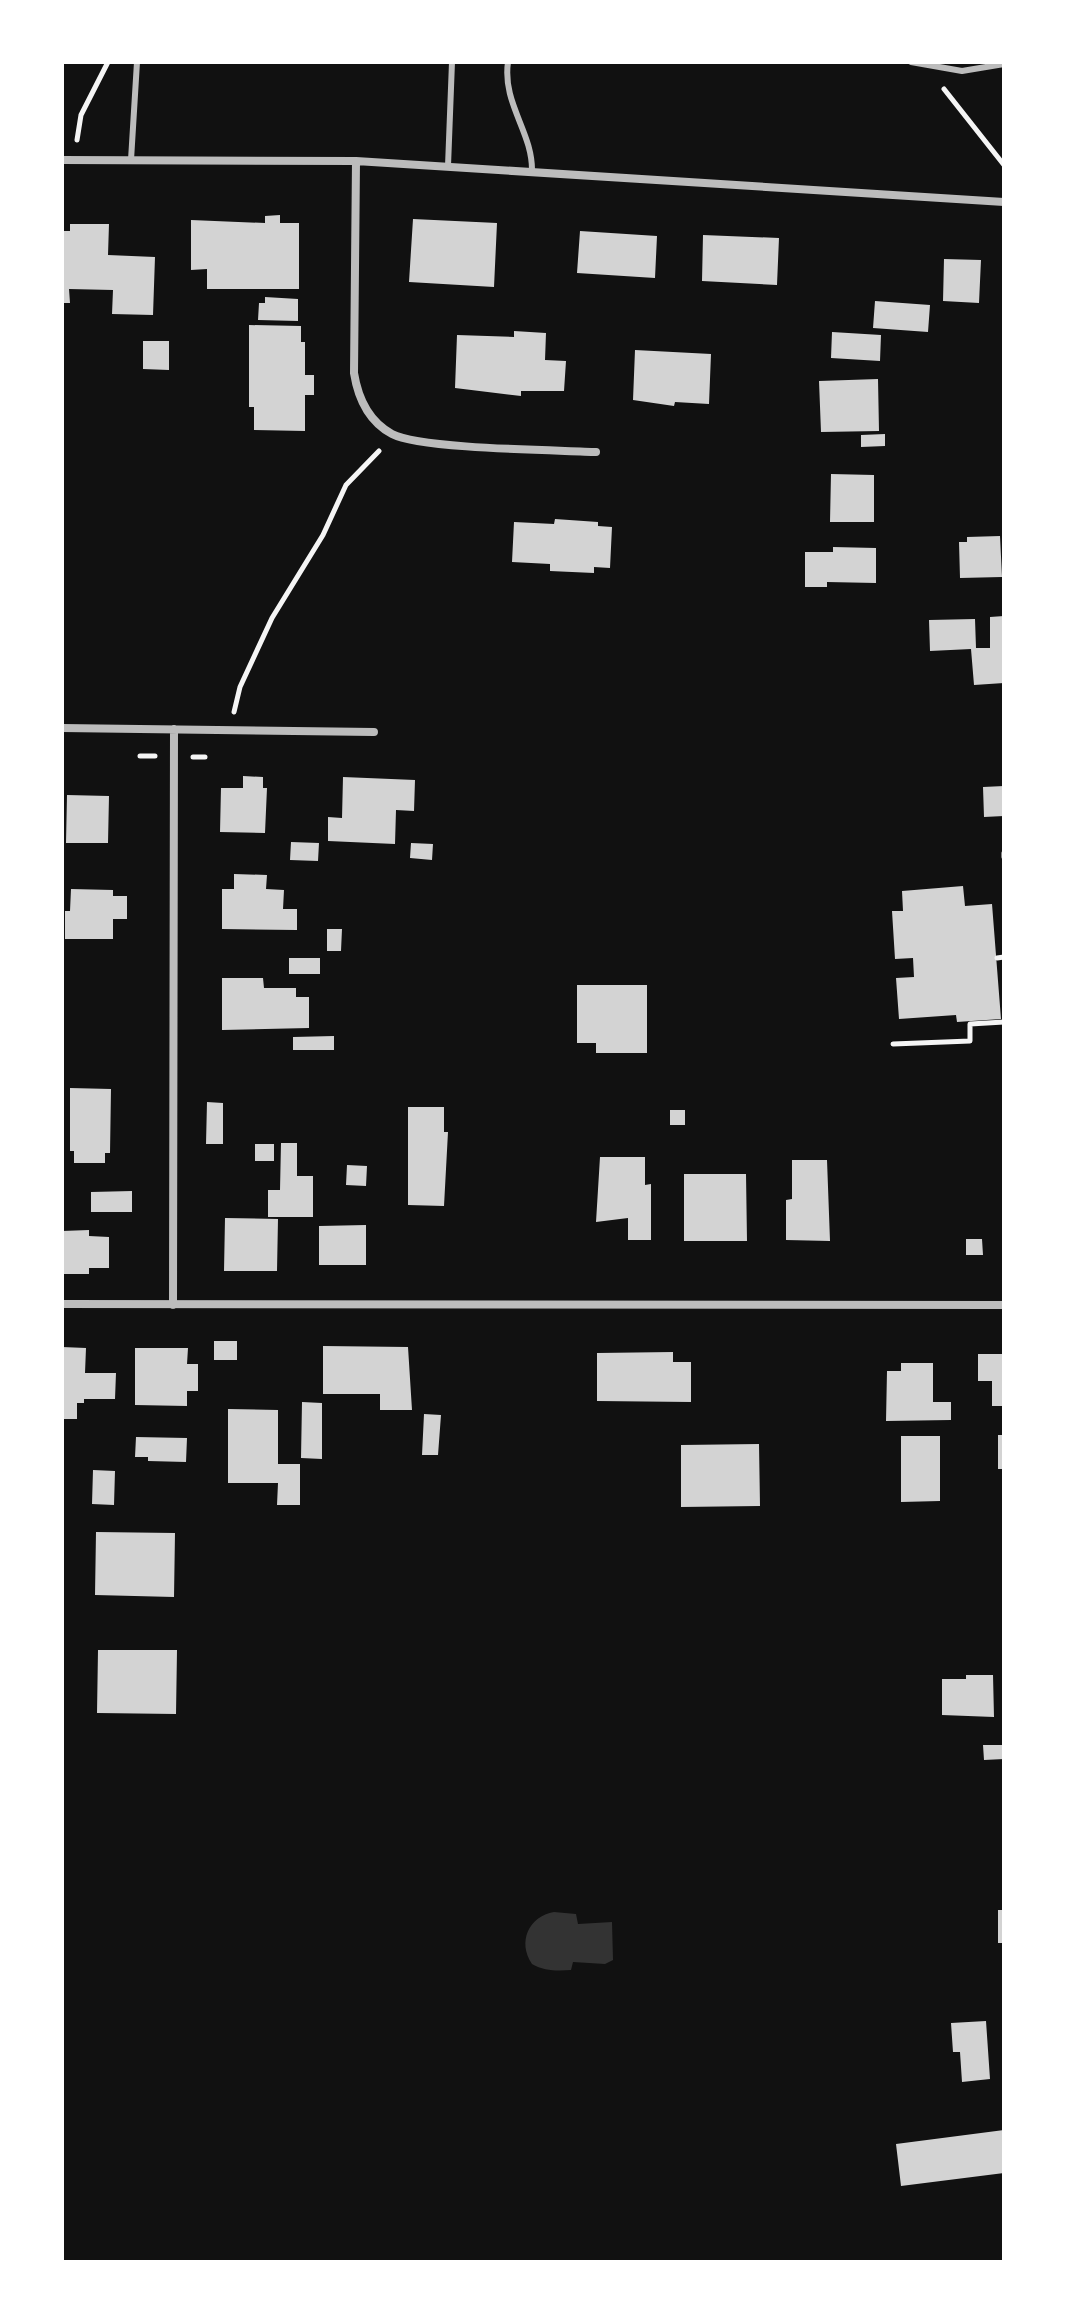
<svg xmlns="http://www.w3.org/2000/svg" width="1066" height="2324" viewBox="0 0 1066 2324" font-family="'Fira Sans Condensed',sans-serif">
<rect width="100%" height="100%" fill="#111"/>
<path fill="#333" d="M554,1912L576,1914L578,1924L612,1922L613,1960L605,1964L573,1962L571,1970C557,1971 544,1971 532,1964C517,1942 529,1916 554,1912Z"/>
<path fill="#d3d3d3" d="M280,215V223H299V289H207V269L191,270V220L265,223V216Z
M413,219L497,223L494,287L409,282Z
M70,224H109L108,255L155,257L153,315L112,314L113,290L69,289L70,303H62V231H70Z
M580,231L657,236L655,278L577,273Z
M703,235L779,238L777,285L702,281Z
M944,259L981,260L979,303L943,301Z
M265,297L298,299V321L258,320L259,303H265Z
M875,301L930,305L928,332L873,328Z
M249,325L301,326V342H305V375H314V395H305V431L254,430V407H249Z
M514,331L546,333L545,360L566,361L564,391H521V396L455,388L457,335L514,337Z
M832,332L881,335L880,361L831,358Z
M143,341H169V370L143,369Z
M635,350L711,354L709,404L675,402L674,406L633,400Z
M878,379L879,431L821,432L819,381Z
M885,434V446L861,447V435Z
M831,474L874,475V522H830Z
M555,519L598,522V526L612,527L610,568L594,567V573L550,571V564L512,562L514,522L554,524Z
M1000,536L1002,577L960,578L959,542H967V537Z
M833,547L876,548V583L827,582V587H805V552H833Z
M1004,616V683L974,685L971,649L930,651L929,620L975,619L976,648H990V617Z
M243,776L263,777V788H267L265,833L220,832L221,788H243Z
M343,777L415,780L414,811L396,810L395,844L328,841V817L342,818Z
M1004,786V816L984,817L983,787Z
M67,795L109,796L108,843H66Z
M291,842L319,843L318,861L290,860Z
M411,843L433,844L432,860L410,858Z
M234,874L267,875L266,889L284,890L283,909H297V930L222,929V889H234Z
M963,886L965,906L992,904L1001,1019L957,1022L956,1015L899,1019L896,978L914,977L913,958L895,959L892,911H903L902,891Z
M71,889L113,890V896H127V919H113V939H65V911H70Z
M327,929H342L341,951H327Z
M289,958H320V974H289Z
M222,978H263L264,988H296V997H309V1028L222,1030Z
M577,985H647V1053H596V1043H577Z
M334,1036V1050H293V1037Z
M70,1088L111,1089L110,1153H105V1163H74V1151H70Z
M207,1102L223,1103V1144H206Z
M408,1107H444V1132H448L444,1206L408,1205Z
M670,1110H685V1125H670Z
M281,1143H297V1176H313V1217H268V1190H280Z
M255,1144H274V1161H255Z
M600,1157H645V1185L651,1184V1240H628V1218L596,1222Z
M792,1160H827L830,1241L786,1240V1200L792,1199Z
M347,1165L367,1166L366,1186L346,1185Z
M684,1174H746L747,1241H684Z
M132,1191V1212H91V1192Z
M225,1218L278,1219L277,1271H224Z
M366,1225V1265H319V1226Z
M89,1230V1236L109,1237V1268H89V1274H62V1231Z
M966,1239H982L983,1255H966Z
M214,1341H237V1360H214Z
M323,1346L408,1347L412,1410H380V1394H323Z
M62,1347L86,1348L85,1373H116L115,1399H84V1403H77V1419H62Z
M135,1348H188L187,1364H198V1391H187V1406L135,1405Z
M673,1352V1362H691V1402L597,1401V1353Z
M978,1354H1004V1406H992V1381H978Z
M901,1363H933V1402H951V1420L886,1421L887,1371H901Z
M302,1402L322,1403V1459L301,1458Z
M228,1409L278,1410V1464H300V1505H277L278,1483H228Z
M424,1414L441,1415L438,1455H422Z
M998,1435H1004V1469H998Z
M901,1436H940V1501L901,1502Z
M136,1437L187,1438L186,1462L148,1461V1457H135Z
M759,1444L760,1506L681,1507V1445Z
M93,1470L115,1471L114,1505L92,1504Z
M96,1532L175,1533L174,1597L95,1595Z
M98,1650H177L176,1714L97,1713Z
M966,1675H993L994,1717L942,1715V1679H966Z
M983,1745H1004V1759L984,1760Z
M998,1910H1004V1943H998Z
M986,2021L990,2079L962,2082L960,2052H953L951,2023Z
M1004,2130V2173L901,2186L896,2144Z"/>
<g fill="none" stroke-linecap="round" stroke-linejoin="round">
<path stroke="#f5f5f5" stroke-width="5" d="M944,89L1004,165
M77,140L81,115L108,62
M234,712L240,687L272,618L323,535L346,485L379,451
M140,756H155
M193,757H205
M1004,853V857
M997,958L1004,957
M893,1044L970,1041V1024L1004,1022"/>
<path stroke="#bcbcbc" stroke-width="6" d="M508,62C502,104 533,132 532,172
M911,62L962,71L1004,64
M131,160L137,62
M448,166L452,62"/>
<path stroke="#bcbcbc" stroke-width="8" d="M62,160L356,161L1004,202
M356,161L354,373C358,398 368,421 392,434C420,449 555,450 596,452
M62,728L374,732
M62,1304L1004,1305
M173,1305L174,729"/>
</g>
<rect width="1066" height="2324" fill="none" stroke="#ffffff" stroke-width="128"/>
</svg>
